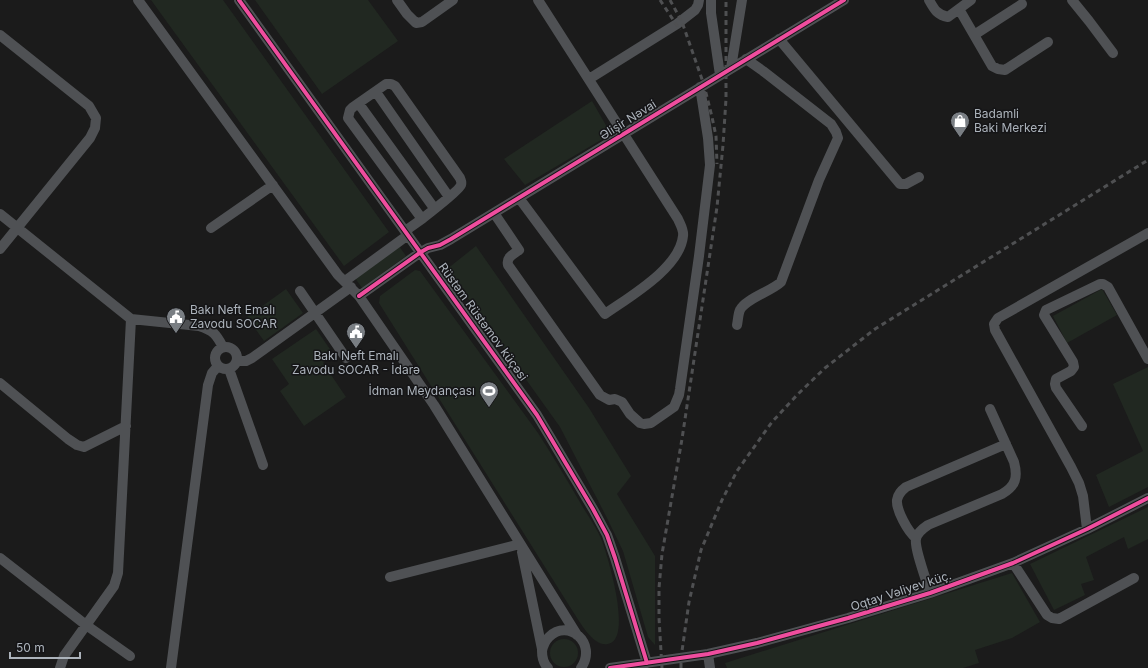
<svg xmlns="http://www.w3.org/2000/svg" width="1148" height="668" viewBox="0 0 1148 668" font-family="Inter,sans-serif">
<rect width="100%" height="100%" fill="#1b1b1b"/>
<path fill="#212821" d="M151,0H223L389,232L344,266Z
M255,0H368L398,41L322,94Z
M592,101L611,134L525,185L504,159Z
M399,246L406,256L362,288L355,278Z
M476,246L589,408L631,476L617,494L655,556V645L648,637L623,551L607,518L560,427L447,269Z
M415,270L420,271L538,433C553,456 567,480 581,504C588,516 597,528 602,541C608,557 633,640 608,644C595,647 583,627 577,618L379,303L380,296Z
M286,289L303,313L264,341L247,317Z
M1102,289L1117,315L1067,343L1053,316Z
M316,329L334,355L323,363L346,397L304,426L280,391L289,384L272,359Z
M1148,367V487L1109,507L1096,475L1143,451L1113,384Z
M1148,507V539L1128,549L1124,537L1086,557L1094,580L1081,584L1085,595L1054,610L1030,564Z
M1012,573L1040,622L1012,638L975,650L979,663L963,668H727L725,663Z
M550 653a14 14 0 1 1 28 0a14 14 0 1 1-28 0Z"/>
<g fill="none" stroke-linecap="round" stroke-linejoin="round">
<path stroke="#4f5154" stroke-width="10" d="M138,0L338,275L359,296L434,405L577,635
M239,0L537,415L593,509L607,535L615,558L647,663
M397,0L407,14L416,23L422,22L453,0
M711,0V13L720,75
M929,0C934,9 937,15 948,17L971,0
M1072,0L1089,21L1113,53
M959,9L992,66L998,69L1005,70L1048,42
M0,35L89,106L96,118L95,128L90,138L0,249
M974,35L1022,4
M779,39L900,184H906L919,177
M731,68L742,0
M589,79L677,24L695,10L698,5L699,0
M376,92L449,197
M359,104L434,208
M519,198L605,314C629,297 680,268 683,236C684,230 680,224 678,219L538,0
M494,213L519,250C514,254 506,257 508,265L600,395L609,400L615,399L622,402L630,414L640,423L644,424L651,423L674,407L679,395L680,389L699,256L710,165L708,138L700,87
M0,214L131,319L118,573L114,586L64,656L60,668
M211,228L273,185
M405,231L422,219L348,118L350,110L353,107L386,84H391L395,86L460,178C461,181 462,182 461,185C459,191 429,213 422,219
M345,281L408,235
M300,291L346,358
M359,296L421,252L428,248L440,245L451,239L844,0
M131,319L199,326C214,331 216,334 223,347
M737,325C738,321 738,314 740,310C745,299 772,291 781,282L819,180L838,138L836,132L831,124L763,71L746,59
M215 358a11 11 0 1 1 22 0a11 11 0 1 1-22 0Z
M237,361H246L252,358L351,287
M229,369L263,465
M0,383L68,439L77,445L84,447L126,426
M1082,426L1056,388L1055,384L1056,379L1071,371L1074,367L1073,362L1044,315L1046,310L1100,284H1103L1108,287L1148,359
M1087,529L1083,496L1079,483L1071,467L995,330L994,324L998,318L1148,233
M916,538C908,532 896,510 897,500C898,494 901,491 906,487L1006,444
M522,552L542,649
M0,558L86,625L130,656
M1013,563L1047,615L1052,618L1059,619L1134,578
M390,577L520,544
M930,593C927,582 914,548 916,539C917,533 922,529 928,525L1002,494C1016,486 1018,477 1014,462L990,409
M708,654L710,668
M171,668L208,385L212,373L218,366
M548,668C543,663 542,657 542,651C543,646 545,641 549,637C568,618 598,643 581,668
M610,668L708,654L757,643L848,618L930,593L1013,563L1087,529L1148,498"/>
<path stroke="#4f5052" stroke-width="3" stroke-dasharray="5 4" stroke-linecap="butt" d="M660,0L680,30
M670,0L682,22L704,85L712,117L716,136L717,164
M662,668L659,618V588L662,554L682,439L717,207L723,145L726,99V0
M681,668V658L689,602L701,550L722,500L737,471L772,422L798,394L825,368L875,329L1148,160"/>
<g stroke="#151517" stroke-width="6">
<path id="cycleway" d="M239,0L537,415L593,509L607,535L615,558L647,663
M359,296L421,252L428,248L440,245L451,239L844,0
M610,668L708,654L757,643L848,618L930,593L1013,563L1087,529L1148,498"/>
</g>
<use href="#cycleway" stroke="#ef4d9e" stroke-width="4"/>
</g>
<defs>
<g id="shop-pin" transform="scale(1)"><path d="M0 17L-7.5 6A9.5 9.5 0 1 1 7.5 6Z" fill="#797e83" stroke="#151517"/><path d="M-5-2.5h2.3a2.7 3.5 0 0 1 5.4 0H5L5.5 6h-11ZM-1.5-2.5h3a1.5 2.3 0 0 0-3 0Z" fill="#fff"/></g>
<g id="civic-pin" transform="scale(1)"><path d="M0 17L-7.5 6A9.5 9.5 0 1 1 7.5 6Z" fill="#797e83" stroke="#151517"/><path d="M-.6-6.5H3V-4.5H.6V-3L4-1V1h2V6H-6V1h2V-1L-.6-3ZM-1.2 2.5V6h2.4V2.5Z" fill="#fff"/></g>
<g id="stadium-pin" transform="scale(1)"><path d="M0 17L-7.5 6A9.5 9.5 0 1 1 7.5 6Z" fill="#797e83" stroke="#151517"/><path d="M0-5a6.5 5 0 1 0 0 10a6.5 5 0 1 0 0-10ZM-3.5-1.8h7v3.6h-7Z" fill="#fff"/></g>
</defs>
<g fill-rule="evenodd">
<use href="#shop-pin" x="960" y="121"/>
<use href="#civic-pin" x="176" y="317"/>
<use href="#civic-pin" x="356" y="332"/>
<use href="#stadium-pin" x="489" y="391"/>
</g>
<g text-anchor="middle" stroke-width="3" stroke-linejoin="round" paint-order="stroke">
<g font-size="12" fill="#acb3bb" stroke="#151517" text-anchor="start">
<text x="974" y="118">Badamli<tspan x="974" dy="14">Baki Merkezi</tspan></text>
<text x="190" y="314">Bakı Neft Emalı<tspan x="190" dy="14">Zavodu SOCAR</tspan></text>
<text x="356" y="360" text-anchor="middle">Bakı Neft Emalı<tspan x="356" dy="14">Zavodu SOCAR - İdarə</tspan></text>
<text x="475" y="395" text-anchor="end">İdman Meydançası</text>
</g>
<g font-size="12" fill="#acb3bb" stroke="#151517">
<text transform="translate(628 120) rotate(-32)" y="4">Əlişir Nəvai</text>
<text transform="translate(483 322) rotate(54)" y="4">Rüstəm Rüstəmov küçəsi</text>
<text transform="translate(901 591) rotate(-18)" y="4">Oqtay Vəliyev küç.</text>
</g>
</g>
<path d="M10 652v6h70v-6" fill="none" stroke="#acb3bb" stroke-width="2"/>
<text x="16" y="652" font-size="12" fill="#acb3bb" stroke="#151517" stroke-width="3" paint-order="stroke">50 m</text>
</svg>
